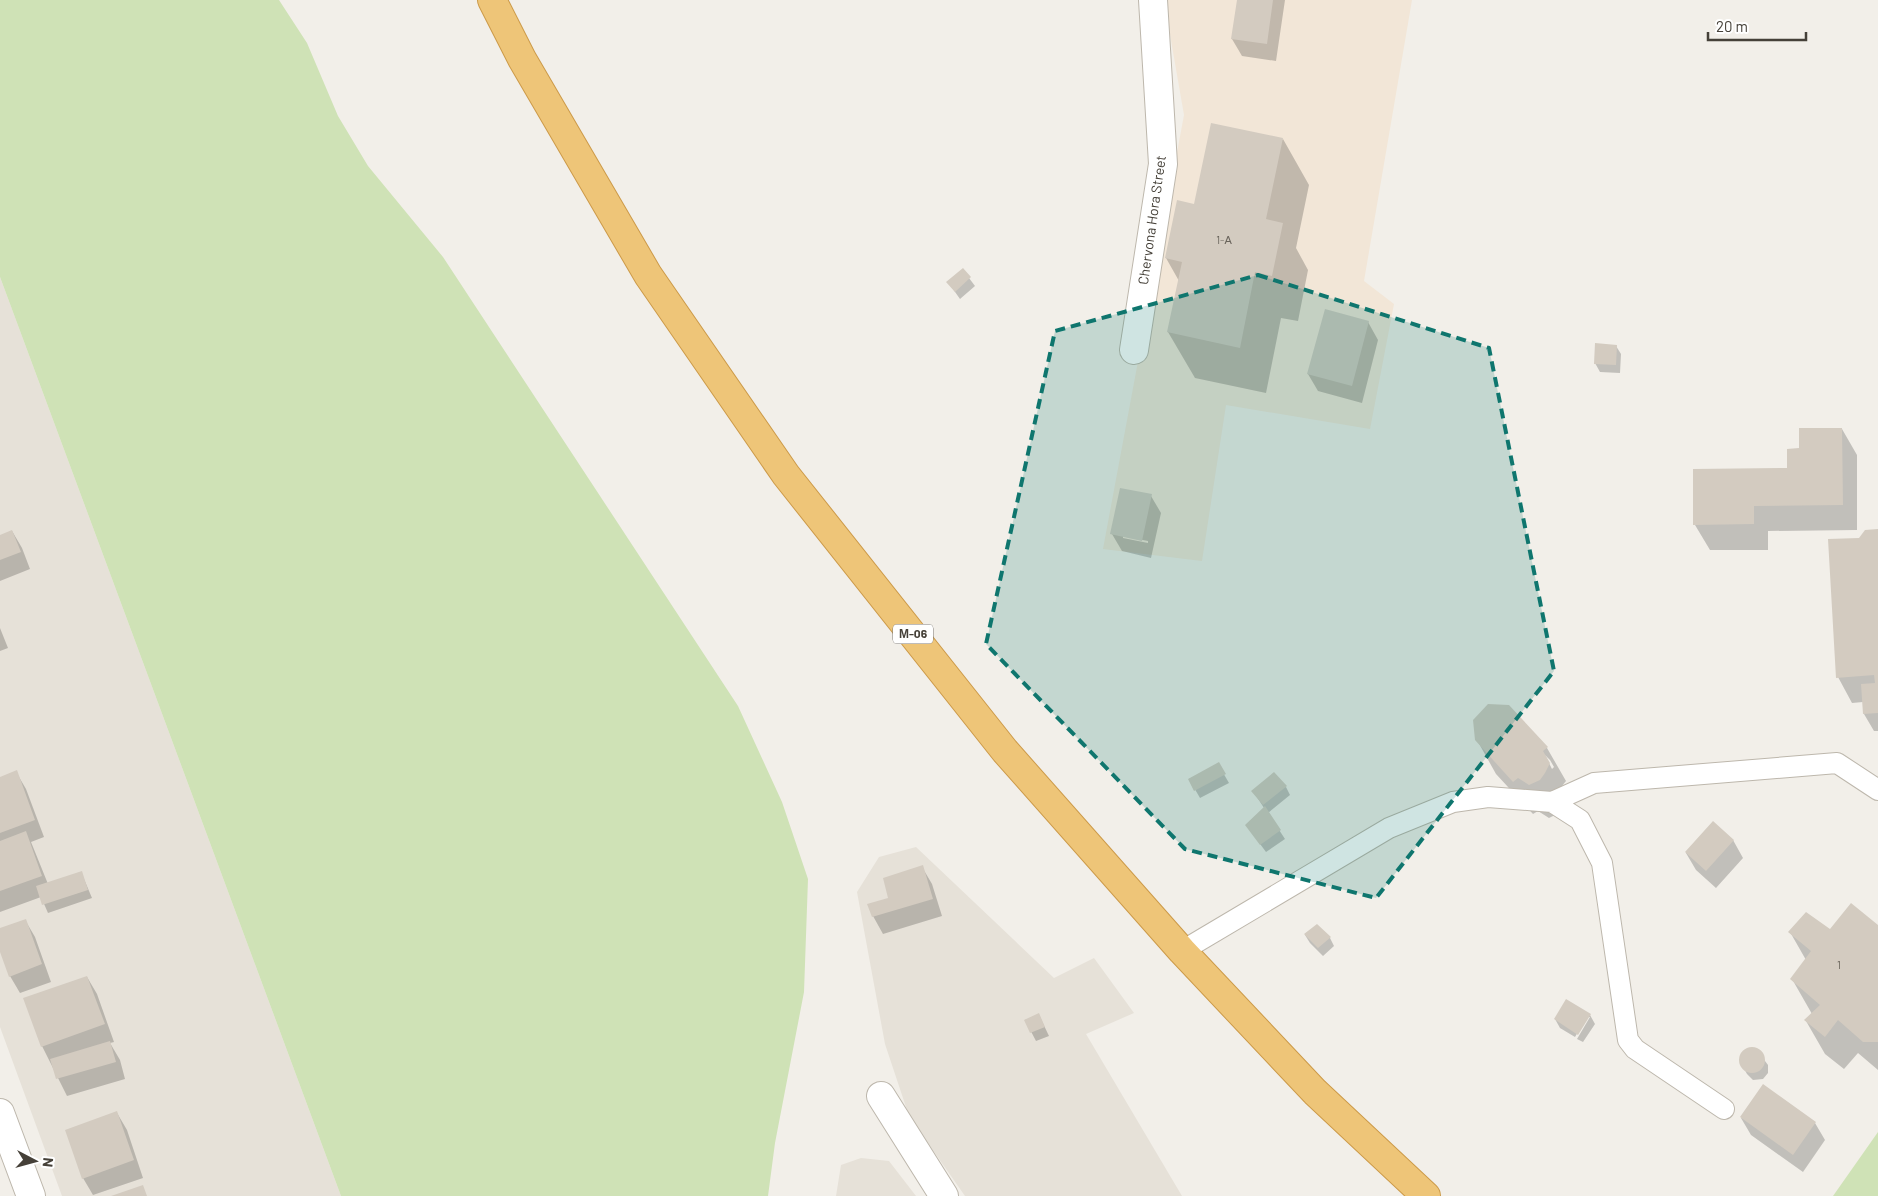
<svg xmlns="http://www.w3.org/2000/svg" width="1878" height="1196" viewBox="0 0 1878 1196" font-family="Barlow,sans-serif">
<rect width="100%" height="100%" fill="#f2efe9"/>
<path fill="#e6e1d8" d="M0,277L341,1196H62L0,1027Z
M916,847L1054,978L1094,958L1134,1013L1086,1034L1182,1196H965L909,1116L885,1044L857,892L879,857Z
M861,1158L889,1161L916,1196H836L841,1165Z"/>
<path fill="#f2e6d7" d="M1164,0H1412L1364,281L1394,304L1370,429L1226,405L1202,561L1103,549L1184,115Z"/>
<path fill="#cfe2b6" d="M0,0H279L307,43L338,116L368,166L443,257L738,706L782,802L808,879L804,992L775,1143L768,1196H341L0,277Z
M1878,1132V1196H1833Z"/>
<path fill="#0003" fill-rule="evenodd" d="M1238,0H1285L1276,61L1242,56L1232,39Z
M1283,139L1309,185L1296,248L1308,270L1298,321L1281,318L1266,393L1195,378L1168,332L1179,281L1166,258Z
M963,270L975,286L960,299L948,282Z
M1368,322L1378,340L1362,403L1318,391L1308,374Z
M1616,346L1621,354L1620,373L1600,372L1595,363Z
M1842,429L1857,455V530L1768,531V550H1710L1695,525L1788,469L1800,450Z
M1151,496L1161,513L1151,558L1122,551L1112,534ZM1123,536L1148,541V543L1123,538Z
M12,531L22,548L30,569L0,581V536Z
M1878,531V731H1874L1864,714L1863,702L1852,703L1838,677L1859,539Z
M0,628L8,648L0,651Z
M1477,740L1547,748L1566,781L1562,786L1568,797L1559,813L1549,818L1538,811L1533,814L1496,774ZM1545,755L1550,760L1554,767L1552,769Z
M1218,764L1229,783L1200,798L1189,779Z
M16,772L26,789L44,837L31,842L48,884L81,872L92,898L48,913L41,897L0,912V778Z
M1286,787L1290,795L1268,813L1285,839L1266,852L1246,825L1264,808L1253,791Z
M1733,840L1743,858L1716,888L1696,870L1686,853Z
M922,867L932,884L942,916L883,934L873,916Z
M25,920L35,937L51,982L20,993L10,976L0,948V929Z
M1878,926V1070L1858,1053L1844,1069L1825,1054L1806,1021L1812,1014L1792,979L1806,960L1790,932Z
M1305,935L1330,938L1334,946L1323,956L1310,943Z
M87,977L97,994L114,1042L110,1043L120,1060L125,1079L67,1096L42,1046Z
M1039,1015L1049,1036L1036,1041L1025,1020Z
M1590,1015L1595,1024L1583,1042L1577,1039L1590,1017H1587L1575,1037L1560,1028L1555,1019Z
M1748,1049H1756L1768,1065V1073L1763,1079L1753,1080L1747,1074L1742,1065V1054Z
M117,1113L127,1130L143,1178L93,1195L83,1178Z
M1741,1118L1815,1123L1825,1140L1803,1172L1751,1135Z"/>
<path fill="#d3cbc0" d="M1237,0H1273L1267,44L1231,39Z
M1211,123L1283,138L1266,219L1283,223L1272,276L1255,272L1240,348L1167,332L1182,262L1165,258L1177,200L1194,204Z
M963,268L971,277L955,292L946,282Z
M1325,309L1369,321L1352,386L1307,374Z
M1595,343L1617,345L1616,365L1594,364Z
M1799,428H1842L1843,505L1754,506V524L1693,525V469L1787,468V449L1799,448Z
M1120,488L1152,494L1142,541L1110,534Z
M1878,529V713L1863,714L1861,684L1875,683L1874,675L1836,678L1828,539L1859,538L1865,530Z
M12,530L21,552L0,560V535Z
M1488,704L1509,705L1548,747L1543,751L1550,763L1545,773L1540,780L1529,785L1518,778L1513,782L1475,740L1473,720Z
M1219,762L1226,774L1194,791L1188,779Z
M17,770L35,820L0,833V777Z
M1274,772L1287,786L1263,805L1251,791Z
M1265,806L1281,830L1260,845L1245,825Z
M1713,821L1734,840L1706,871L1685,852Z
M26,831L42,876L0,891V841Z
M923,865L933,899L872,917L867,904L888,898L883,878Z
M82,871L88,890L42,905L36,886Z
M1851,903L1878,925V1042H1863L1838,1020L1825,1037L1804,1020L1820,1005L1790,979L1811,951L1788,932L1806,912L1830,929Z
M26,919L42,964L9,977L0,952V928Z
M1317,924L1331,937L1318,948L1304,934Z
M87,976L105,1024L41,1047L23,998Z
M1566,999L1591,1014L1578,1035L1554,1019Z
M1039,1013L1045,1027L1030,1033L1024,1020Z
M110,1041L116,1062L56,1079L50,1059Z
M1739 1060a13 13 0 1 1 26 0a13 13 0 1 1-26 0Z
M1763,1084L1816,1122L1793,1155L1740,1117Z
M117,1111L134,1160L82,1179L65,1130Z
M143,1185L147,1196H111Z"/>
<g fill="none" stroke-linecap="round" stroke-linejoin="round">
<g stroke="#bdb7ac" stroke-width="22">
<path id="lane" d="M1552,802L1594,783L1837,763L1878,790
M1182,951L1389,828L1453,802L1488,797L1552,802L1580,820L1602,863L1628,1040L1635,1049L1724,1109"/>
</g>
<g stroke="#bdb7ac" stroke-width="30">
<path id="street" d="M1134,350L1163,164L1153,0
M881,1096L944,1196
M0,1113L31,1196"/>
</g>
<g stroke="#cc9a49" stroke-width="30">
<path id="highway" d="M492,0L522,59L648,275L786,475L1005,751L1182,951L1315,1092L1426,1196"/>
</g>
<use href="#lane" stroke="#fff" stroke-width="20"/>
<use href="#street" stroke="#fff" stroke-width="28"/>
<use href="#highway" stroke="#eec578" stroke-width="28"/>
</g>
<path fill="#0f766e" fill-opacity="0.2" stroke="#0f766e" stroke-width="4" stroke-dasharray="10 6" stroke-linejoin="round" d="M1258,275L1489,348L1554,671L1376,898L1185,849L986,644L1055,331Z"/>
<g text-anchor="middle" stroke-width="4.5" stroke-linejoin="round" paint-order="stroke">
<g font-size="11" fill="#68635a">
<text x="1224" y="244">1-А</text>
<text x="1839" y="969">1</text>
</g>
<rect fill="#fff" stroke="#7d7974" stroke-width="1" x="893" y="624.5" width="40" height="19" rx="4"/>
<g font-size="12" font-weight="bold" fill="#454038">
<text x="913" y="638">М-06</text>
</g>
<g font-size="14" fill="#454038" stroke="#fff">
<text transform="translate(1152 220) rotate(-82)" y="5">Chervona Hora Street</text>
</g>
</g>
<g transform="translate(35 1161) rotate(96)" stroke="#ffffff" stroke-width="4" paint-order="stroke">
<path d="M0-4L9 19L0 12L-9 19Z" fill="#454038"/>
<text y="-8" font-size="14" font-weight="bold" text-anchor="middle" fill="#454038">N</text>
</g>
<path d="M1708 32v8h98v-8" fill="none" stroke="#454038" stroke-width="2.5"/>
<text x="1716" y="32" font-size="15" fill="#454038" stroke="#ffffff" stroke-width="4" paint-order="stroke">20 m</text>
</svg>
